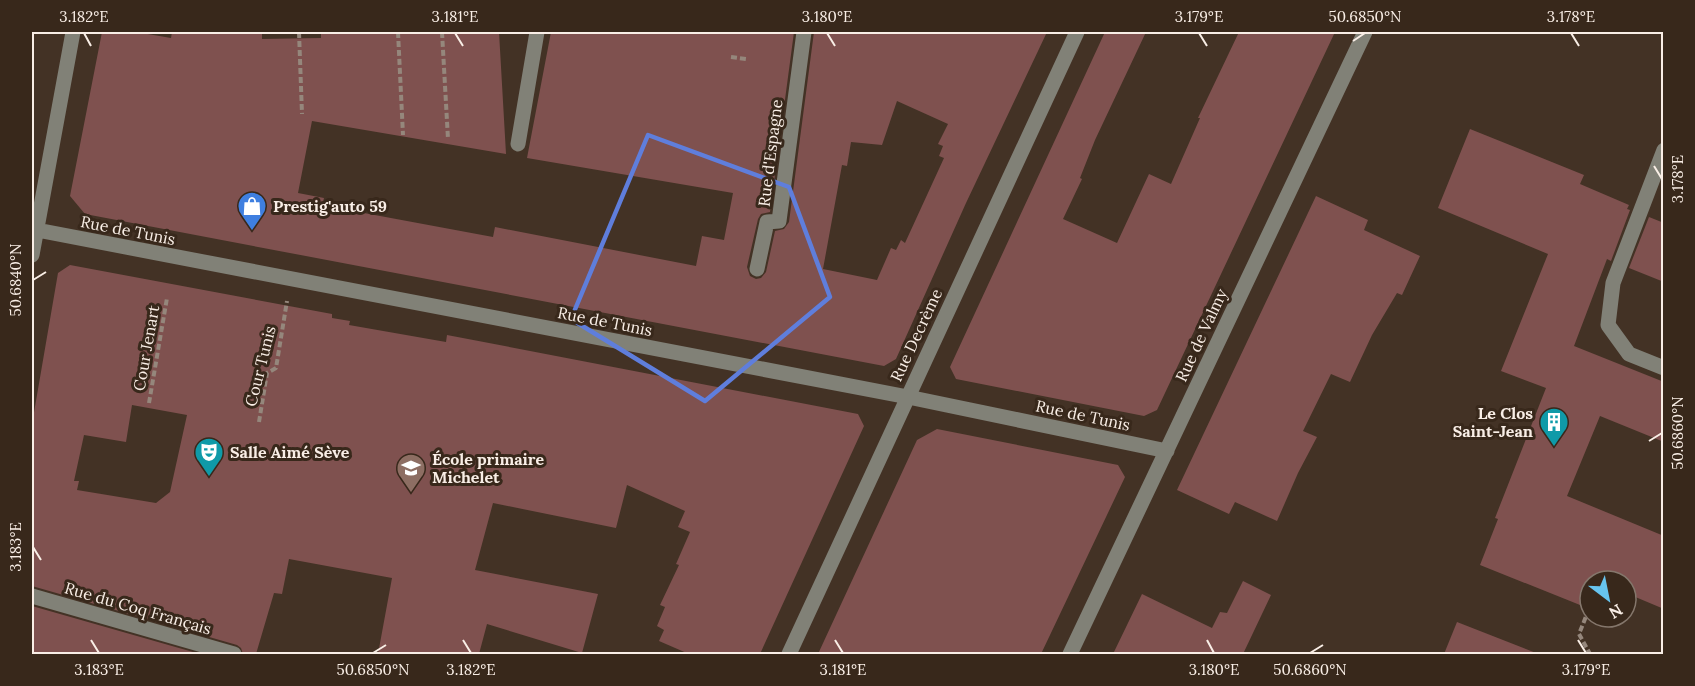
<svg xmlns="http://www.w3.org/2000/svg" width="1695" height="686" viewBox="0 0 1695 686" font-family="Lora,serif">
<rect width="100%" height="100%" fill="#433225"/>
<path fill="#7f514f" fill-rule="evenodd" d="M102,32H136L171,38L172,32H262V39L321,38V32H499L506,154L312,121L298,193L324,198L323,202L328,203L327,206L364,213L493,237L495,227L696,266L702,236L724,240L733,193L527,158L551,32H794L770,212L761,214L758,219L747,267L750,276L756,279L761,278L766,272L775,231L784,229L789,222L814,32H1047L966,203L896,359L884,366L85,214L70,196ZM897,101L948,124L938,144L943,146L939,156L944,158L905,243L901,240L896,250L891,248L877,280L823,269L842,165L847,166L851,142L882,145Z
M1105,32H1146L1095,140L1080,178L1082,179L1063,219L1117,243L1149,174L1171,184L1200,118H1198L1239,32H1335L1157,410L1144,416L956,379L950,367Z
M1470,129L1584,175L1580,184L1629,205L1627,209L1630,210L1611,261L1607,259L1574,346L1664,382V442L1600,416L1567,496L1664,536V609L1633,596L1626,612V581H1590V609L1480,565L1498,519L1495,518L1546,388L1501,371L1548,254L1438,208Z
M1316,196L1368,220L1364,230L1420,256L1402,295L1397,293L1372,335L1350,382L1331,374L1303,431L1317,437L1298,473L1277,521L1235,502L1229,514L1177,490Z
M1649,217L1664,223V282L1629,268Z
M70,265L332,314V318L350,321L349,325L446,342L447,335L858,414L864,426L760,654H689L659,641L664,630L657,626L665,607L660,605L679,565L676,564L690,532L678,527L685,511L627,485L616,528L493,503L475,570L598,594L582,653L487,624L479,654H378L392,578L289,559L282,594L274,593L256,654H243L241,648L237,645L32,586V424L58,273ZM132,405L187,415L170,492L156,503L77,490L79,481H74L84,435L126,442Z
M937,429L1118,465L1125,477L1041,654H818L917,440Z
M1243,581L1271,595L1243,654H1113L1142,594L1212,628L1220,612L1227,613Z
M32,606L200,654H32Z
M1457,622L1536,653V654H1444Z"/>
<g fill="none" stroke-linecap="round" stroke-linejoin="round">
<path stroke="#95877c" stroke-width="4" stroke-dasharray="6 3" stroke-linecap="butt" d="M299,32L302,114
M398,32L403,135
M442,32L448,139
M731,57L746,59
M149,403L167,298
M259,422L267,373L276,368L287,301
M1589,609L1579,634L1590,654"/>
<path stroke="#818177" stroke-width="15" d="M518,144L537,32
M1664,150L1613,283L1608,325L1629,354L1664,368
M37,230L908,397L1167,451
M32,255L73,32
M757,269L767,222L779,221L804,32
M32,596L234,654
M789,654L1077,32
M1070,654L1365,32"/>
</g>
<path fill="none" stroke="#5f7edc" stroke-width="4.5" stroke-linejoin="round" d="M648,135L789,187L830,297L705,401L571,319Z"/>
<path fill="none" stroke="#f9eee6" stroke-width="2" d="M84,33L91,46M455,33L463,46M827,33L835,46M1199,33L1207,46M1571,33L1579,46M1353,41L1365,33M1654,166L1662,179M33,280L46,272M1649,441L1662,433M33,547L41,560M91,640L99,653M463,640L471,653M835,640L843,653M1207,640L1214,653M1578,640L1586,653M373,653L386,645M1310,653L1323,645"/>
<defs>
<g id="shop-pin" transform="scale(1.5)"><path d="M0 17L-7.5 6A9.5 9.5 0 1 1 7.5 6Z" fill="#3f7fe0" stroke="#38281b"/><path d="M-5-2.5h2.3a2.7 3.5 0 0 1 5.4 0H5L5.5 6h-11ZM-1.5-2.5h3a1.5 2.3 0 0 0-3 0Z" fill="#fff"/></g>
<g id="building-pin" transform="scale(1.5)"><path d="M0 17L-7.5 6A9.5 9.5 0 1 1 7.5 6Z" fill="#0f9aa8" stroke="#38281b"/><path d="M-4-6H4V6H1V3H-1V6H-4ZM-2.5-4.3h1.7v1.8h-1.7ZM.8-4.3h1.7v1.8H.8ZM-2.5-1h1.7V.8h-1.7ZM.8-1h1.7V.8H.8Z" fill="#fff"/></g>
<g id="theatre-pin" transform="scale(1.5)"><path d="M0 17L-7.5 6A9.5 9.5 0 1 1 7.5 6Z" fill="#0f9aa8" stroke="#38281b"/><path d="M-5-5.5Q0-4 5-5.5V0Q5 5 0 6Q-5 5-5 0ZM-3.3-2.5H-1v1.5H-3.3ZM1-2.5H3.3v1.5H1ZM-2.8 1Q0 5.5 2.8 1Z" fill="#fff"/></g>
<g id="school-pin" transform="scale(1.5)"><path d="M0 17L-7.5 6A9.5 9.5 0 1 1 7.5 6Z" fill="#8d6e63" stroke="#38281b"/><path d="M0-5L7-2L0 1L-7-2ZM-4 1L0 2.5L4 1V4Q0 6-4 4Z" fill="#fff"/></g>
</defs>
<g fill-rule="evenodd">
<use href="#shop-pin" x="252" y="206"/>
<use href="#building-pin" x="1554" y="422"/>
<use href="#theatre-pin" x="209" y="452"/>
<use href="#school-pin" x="411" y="468"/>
</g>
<g text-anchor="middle" stroke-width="6" stroke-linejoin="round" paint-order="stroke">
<g font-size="16" fill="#f9eee6" stroke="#38281b">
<text transform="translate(770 153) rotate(-83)" y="6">Rue d'Espagne</text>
<text transform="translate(128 230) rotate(11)" y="6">Rue de Tunis</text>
<text transform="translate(605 321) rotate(11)" y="6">Rue de Tunis</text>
<text transform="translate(916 335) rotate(-65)" y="6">Rue Decrème</text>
<text transform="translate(1201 335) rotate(-65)" y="6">Rue de Valmy</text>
<text transform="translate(146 348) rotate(-80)" y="6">Cour Jenart</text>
<text transform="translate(260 366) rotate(-76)" y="6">Cour Tunis</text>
<text transform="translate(1083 415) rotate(12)" y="6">Rue de Tunis</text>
<text transform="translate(138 608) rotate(16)" y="6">Rue du Coq Français</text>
</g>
<g font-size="16" font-weight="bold" fill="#f9eee6" stroke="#38281b" text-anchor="start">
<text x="273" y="212">Prestig'auto 59</text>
<text x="1533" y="419" text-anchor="end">Le Clos<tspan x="1533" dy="18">Saint-Jean</tspan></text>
<text x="230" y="458">Salle Aimé Sève</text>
<text x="432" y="465">École primaire<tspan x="432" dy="18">Michelet</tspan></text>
</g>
</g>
<rect width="1695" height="686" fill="none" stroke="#38281b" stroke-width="66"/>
<g transform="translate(1608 599) rotate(148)"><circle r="28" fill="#38281b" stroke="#85776c" stroke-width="1.5"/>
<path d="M0-4.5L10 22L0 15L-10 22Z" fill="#67c4ef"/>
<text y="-9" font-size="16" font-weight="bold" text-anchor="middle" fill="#f9eee6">N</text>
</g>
<rect x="33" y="33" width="1629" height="620" fill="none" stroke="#f9eee6" stroke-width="2"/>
<g font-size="15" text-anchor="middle" fill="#f9eee6">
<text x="84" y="22">3.182°E</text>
<text x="455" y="22">3.181°E</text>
<text x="827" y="22">3.180°E</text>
<text x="1199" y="22">3.179°E</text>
<text x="1365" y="22">50.6850°N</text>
<text x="1571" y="22">3.178°E</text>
<text transform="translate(1678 179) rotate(-90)" y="5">3.178°E</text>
<text transform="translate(16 280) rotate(-90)" y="5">50.6840°N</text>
<text transform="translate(1678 433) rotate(-90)" y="5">50.6860°N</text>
<text transform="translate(16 547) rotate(-90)" y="5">3.183°E</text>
<text x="99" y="675">3.183°E</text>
<text x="373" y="675">50.6850°N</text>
<text x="471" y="675">3.182°E</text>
<text x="843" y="675">3.181°E</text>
<text x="1214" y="675">3.180°E</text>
<text x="1310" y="675">50.6860°N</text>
<text x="1586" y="675">3.179°E</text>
</g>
</svg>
